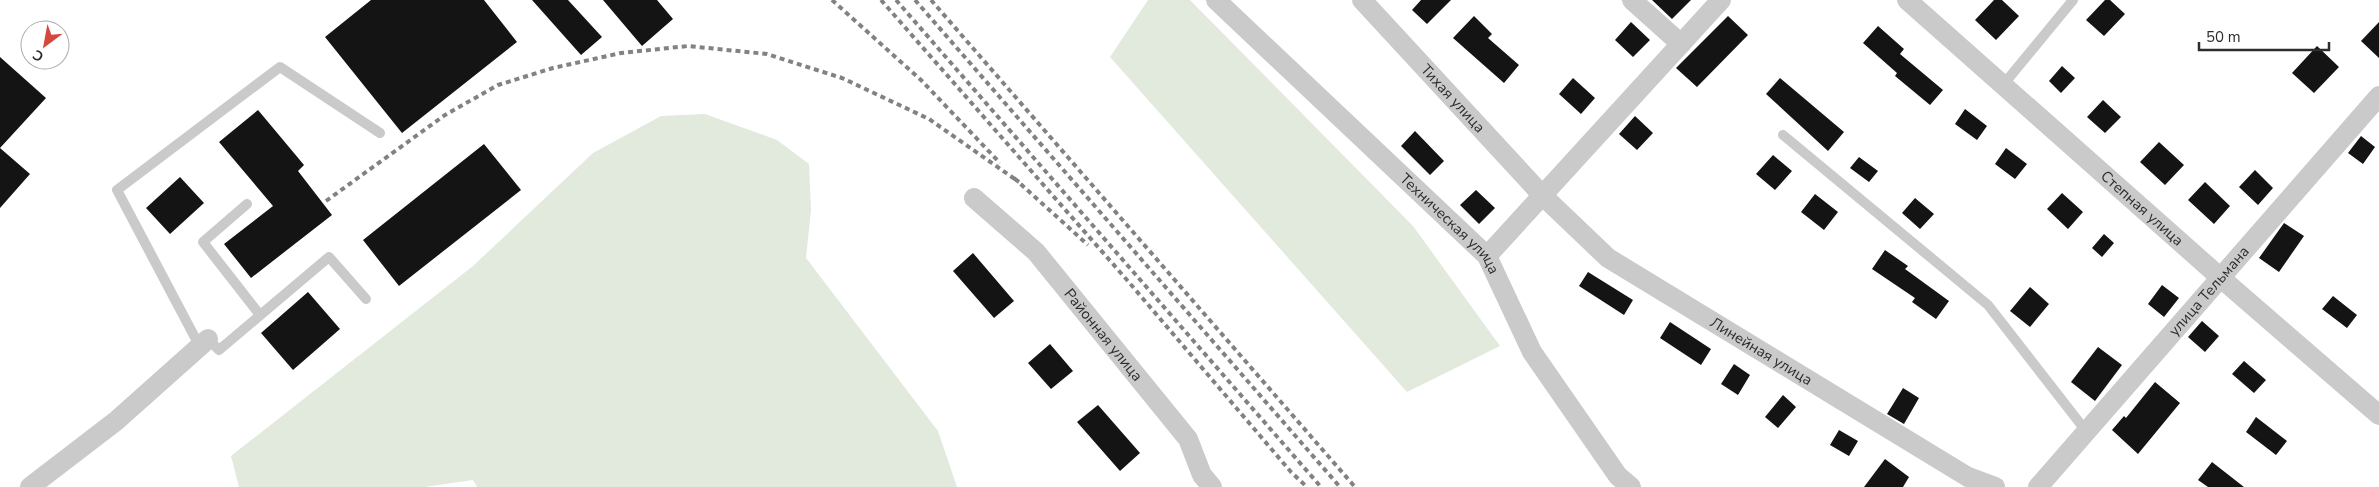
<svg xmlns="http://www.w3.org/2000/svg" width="2379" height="487" viewBox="0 0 2379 487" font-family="'Nunito Sans',sans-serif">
<rect width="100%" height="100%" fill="#fff"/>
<path fill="#e1eadc" d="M1148,0H1190L1413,226L1500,346L1407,392L1110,57Z
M705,114L777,140L809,164L811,210L806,258L938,431L957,487H477L473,480L425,487H239L231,456L473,266L593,153L661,116Z"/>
<path fill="#141414" d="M371,0H484L517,42L402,133L325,37Z
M532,0H568L602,37L581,55Z
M603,0H657L673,19L642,46Z
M1421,0H1451L1427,24L1412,10Z
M1652,0H1691L1672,19Z
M1994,0H2002L2019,16L1996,40L1975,20Z
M2105,0H2110L2125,14L2104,36L2086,20Z
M1474,16L1492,34L1488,38L1519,65L1504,83L1453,38Z
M1728,16L1748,35L1697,87L1676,68Z
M1631,22L1650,40L1633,57L1615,40Z
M2379,22V58L2361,41Z
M1878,26L1904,49L1900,54L1943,90L1930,105L1895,76L1897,73L1863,43Z
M2317,46L2339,67L2314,93L2292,73Z
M0,57L46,98L0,148Z
M2062,66L2075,78L2061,93L2049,81Z
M1573,78L1595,98L1581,114L1559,94Z
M1780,78L1844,132L1828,151L1766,94Z
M2103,100L2121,117L2105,133L2087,117Z
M1965,109L1987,126L1977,140L1955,124Z
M258,110L304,165L298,171L332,215L251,278L224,244L273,206L219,142Z
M1635,116L1653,133L1637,150L1619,134Z
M1415,131L1444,161L1430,175L1401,146Z
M2361,136L2375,147L2363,164L2348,153Z
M2159,142L2184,165L2165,185L2140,162Z
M484,144L521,190L399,286L363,240Z
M0,148L30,174L0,208Z
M2006,148L2027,164L2015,179L1995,164Z
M1773,155L1792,171L1775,190L1756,174Z
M1859,157L1878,171L1869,182L1850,168Z
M2255,170L2273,188L2258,205L2239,187Z
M180,177L204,203L170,234L146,208Z
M2205,182L2230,206L2214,224L2188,200Z
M1476,190L1495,208L1479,224L1460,205Z
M2062,193L2083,212L2068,229L2047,209Z
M1815,194L1838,212L1824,230L1801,212Z
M1915,198L1934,214L1920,229L1902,213Z
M2284,223L2304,236L2279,272L2259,258Z
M2104,234L2114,243L2102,257L2092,248Z
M1885,250L1908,266L1905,269L1949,301L1936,319L1912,302L1915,298L1872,269Z
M973,253L1014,301L994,318L953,271Z
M1588,272L1633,300L1624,315L1579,286Z
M2162,285L2179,298L2164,317L2148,304Z
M2030,287L2049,304L2030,327L2010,311Z
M308,292L340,329L293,370L261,333Z
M2333,296L2357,315L2347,328L2322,309Z
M2202,321L2219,336L2205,352L2188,337Z
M1670,322L1711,349L1701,365L1660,338Z
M1050,344L1073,371L1051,389L1028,363Z
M2098,347L2122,365L2095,401L2071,382Z
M2244,361L2266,380L2254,393L2232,374Z
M1734,364L1750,375L1738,395L1721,384Z
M2155,382L2180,403L2138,454L2112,430L2124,416L2126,418Z
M1903,388L1919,398L1904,424L1887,414Z
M1783,395L1796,407L1778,428L1765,417Z
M1098,405L1140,453L1120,471L1077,422Z
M2256,417L2287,441L2276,455L2246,432Z
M1839,430L1858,441L1849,456L1830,445Z
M1885,459L1909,477L1903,487H1864Z
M2212,462L2244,487H2208L2198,480Z"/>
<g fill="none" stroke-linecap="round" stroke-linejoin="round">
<path stroke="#cacaca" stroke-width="10" d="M2003,85L2073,0
M1783,135L1988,305L2086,431
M247,204L203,242L260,315
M208,339L219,350L329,257L366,299
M200,347L117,190L280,67L380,133"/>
<g stroke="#cacaca" stroke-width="20">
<path id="s1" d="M1216,0L1487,256L1532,352L1618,476L1631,487"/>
<path id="s2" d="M1362,0L1543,196L1608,258L1968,477L1995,487"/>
<path d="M1632,0L1681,44"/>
<path id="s3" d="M1907,0L2222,279L2379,415"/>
<path id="s4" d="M974,198L1036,252L1188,439L1202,475L1212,487"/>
<path d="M1487,256L1721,0"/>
<path d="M30,487L116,421L208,339"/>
<path id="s5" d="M2038,487L2379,96"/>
</g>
<path stroke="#828282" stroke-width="4" stroke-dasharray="5 4" stroke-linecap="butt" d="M832,0L921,80L1000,163
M881,0L1127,280L1291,472L1307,487
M896,0L1321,487
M915,0L1340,487
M931,0L1355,487
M1014,178L1088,245
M326,201L445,115L498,85L553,68L621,53L688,46L767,54L842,78L929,119L1019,182"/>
</g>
<g text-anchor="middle" stroke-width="5" stroke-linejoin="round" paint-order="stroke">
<g font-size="15" fill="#2d2d2d" stroke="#fff">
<text dy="5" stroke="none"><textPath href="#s2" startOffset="134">Тихая улица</textPath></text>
<text dy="5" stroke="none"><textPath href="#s3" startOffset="314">Степная улица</textPath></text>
<text dy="5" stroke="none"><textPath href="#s1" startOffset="324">Техническая улица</textPath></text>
<text dy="5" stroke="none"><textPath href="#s5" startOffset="260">улица Тельмана</textPath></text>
<text dy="5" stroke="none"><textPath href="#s4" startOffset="189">Районная улица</textPath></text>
<text dy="5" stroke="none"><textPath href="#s2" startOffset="536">Линейная улица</textPath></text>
</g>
</g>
<g transform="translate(45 45) rotate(212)"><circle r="24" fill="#ffffff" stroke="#ababab"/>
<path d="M0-4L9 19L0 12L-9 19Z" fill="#d6483d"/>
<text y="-8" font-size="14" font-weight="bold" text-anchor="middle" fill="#2d2d2d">С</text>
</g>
<path d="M2199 42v8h130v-8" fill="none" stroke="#2d2d2d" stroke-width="2.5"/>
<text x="2206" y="42" font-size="15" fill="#2d2d2d" stroke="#ffffff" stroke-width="4" paint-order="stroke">50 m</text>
</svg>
